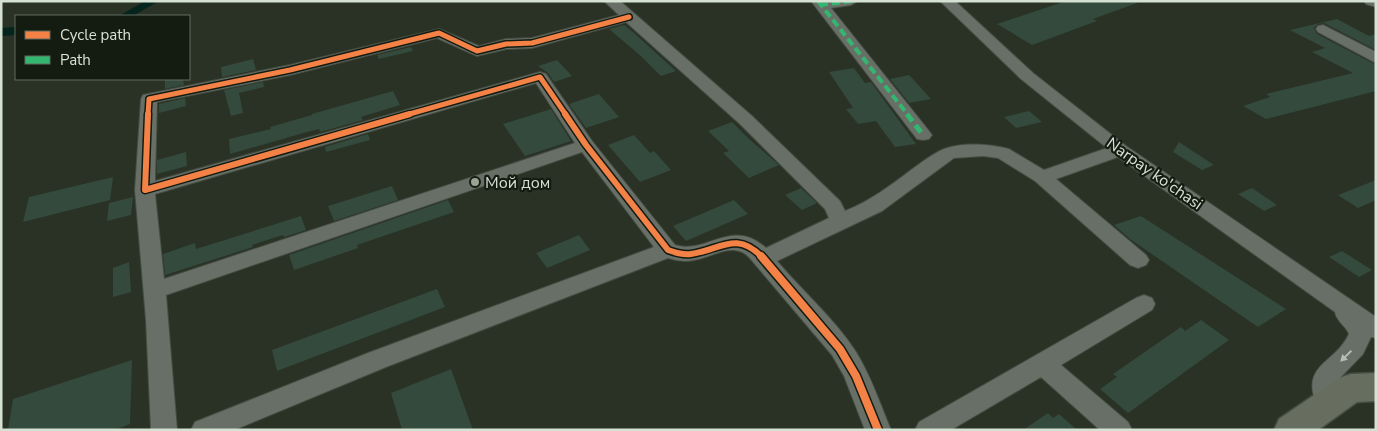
<svg xmlns="http://www.w3.org/2000/svg" width="1377" height="431" viewBox="0 0 1377 431" font-family="'Nunito Sans',sans-serif">
<rect width="100%" height="100%" fill="#293225"/>
<g fill="none" stroke-linecap="round" stroke-linejoin="round">
<path fill="#04241c" fill-rule="evenodd" d="M145,1H159L133,16H119Z
M16,27V35L1,36V28Z"/>
</g>
<path fill="#344a3c" d="M1066,1H1137V3L1093,19L1097,21L1032,45L997,24Z
M1337,19L1369,36L1376,34V50L1324,23L1318,24L1314,28L1317,34L1376,65V91L1266,119L1243,106L1270,97L1266,94L1353,73L1312,52L1325,48L1290,30Z
M624,25L634,33L676,71L661,76L642,57L609,29Z
M411,47L413,51L379,59L377,55Z
M253,59L256,70L222,77L221,67Z
M557,60L572,76L554,82L548,73L538,66Z
M854,68L865,83L871,82L916,144L895,147L876,121L858,124L846,109L853,108L829,72Z
M909,75L913,79L931,99L909,103L890,79Z
M165,79H183L184,85L165,89Z
M263,82L264,87L239,93L243,113L231,116L224,90Z
M393,91L400,105L361,117L363,120L320,132L319,129L307,132L230,154L229,139L271,129L270,127L312,115V114Z
M599,94L619,117L586,128L569,104Z
M185,98L186,106L159,113V104Z
M551,109L571,141L525,156L503,124Z
M1029,111L1042,122L1016,128L1004,117Z
M732,122L749,139L779,165L749,178L723,153L729,151L708,131Z
M368,134L370,140L326,152L325,147Z
M634,135L650,153L654,151L671,170L640,182L608,145Z
M1179,142L1214,165L1202,170L1173,152Z
M186,152L187,166L157,174V160Z
M113,177L110,200L23,222L29,197Z
M1376,180V200L1358,208L1338,195Z
M392,186L398,200L334,221L328,206Z
M801,188L817,203L802,210L785,195Z
M1252,188L1277,205L1264,211L1238,194Z
M133,197L131,215L107,221L109,203Z
M448,200L454,212L357,245L358,248L294,270L289,255Z
M734,200L748,214L686,241L673,226Z
M301,216L306,230L284,237L283,235L252,245L253,247L165,275L163,254L195,243L196,249Z
M1141,216L1286,309L1258,327L1130,239L1114,225Z
M579,235L590,250L547,268L536,253Z
M1342,251L1372,270L1359,277L1329,257Z
M129,262L131,292L113,297V268Z
M437,289L445,307L277,371L272,350Z
M1201,320L1229,340L1128,413L1100,389L1117,377L1113,374L1181,327L1185,331Z
M132,360L130,424L115,430H8L13,399Z
M451,369L473,430H402L391,393Z
M1048,413L1053,418L1059,414L1077,430H1023Z"/>
<g fill="none" stroke-linecap="round" stroke-linejoin="round">
<g stroke="#454d42" stroke-width="2">
<path id="minor" d="M604,1H620L752,116L840,201L845,211C870,201 890,186 911,170C921,163 932,154 944,149C962,142 991,144 1009,149L1044,170L1107,148L1021,79L940,1H955L1033,73L1126,146L1376,317V338L1371,337L1363,354L1338,380L1341,402L1337,410L1328,413L1319,410C1297,364 1335,365 1349,334C1346,326 1336,321 1335,312L1118,157L1056,179L1146,255L1149,260L1146,265L1138,268L1130,265L1035,181L998,158L983,156L954,158L882,211L777,261C803,292 834,318 856,352C871,376 880,404 891,430H865L844,376L832,355L754,263C750,258 745,252 739,251C718,245 700,269 668,258L386,367L234,430H191L195,422L368,353L654,247L582,152L166,295L177,430H151L146,320L135,190L141,99L143,95L290,65L439,29L479,46L506,39L532,38L619,15ZM626,22L740,124L825,209L829,218L766,248C731,217 707,255 675,245L592,141L546,74L540,72L155,181L157,102L290,75L437,38L477,56L506,49L532,48ZM536,83L575,143L164,279L155,194Z
M811,1H858L851,5L831,8L929,131L932,135L929,139L923,140L917,139Z
M1364,1H1376V7L1366,4Z
M1323,25L1376,52V63L1318,32L1316,29L1318,26Z
M1144,295L1152,298L1155,304L1152,310L1061,365L1128,422L1132,430H1100L1041,377L951,430H915L919,422L1136,298Z"/>
</g>
<g stroke="#454d42" stroke-width="3">
<path id="major" d="M1376,373V401L1357,402L1318,430H1274L1279,419L1339,378L1351,374Z"/>
</g>
<use href="#minor" fill="#686f66" fill-rule="evenodd"/>
<use href="#major" fill="#676e5f" fill-rule="evenodd"/>
<path stroke="#33b770" stroke-width="4" stroke-dasharray="8 4" stroke-linecap="butt" d="M818,1L908,115
M820,5L851,1"/>
<path stroke="#33b770" stroke-width="5" stroke-dasharray="9 5" stroke-linecap="butt" d="M907,114L923,135"/>
<g stroke="#141c12" stroke-width="8">
<path id="cycleway-far2" d="M148,115L149,99L290,70L439,33L477,51L506,44L532,43L629,17
M406,115L540,77L566,115"/>
</g>
<g stroke="#141c12" stroke-width="9">
<path id="cycleway-far1" d="M148,114L145,190L410,114
M565,114L586,145L668,250C676,253 683,255 691,254C720,250 736,230 762,257"/>
</g>
<g stroke="#141c12" stroke-width="11">
<path id="cycleway" d="M761,256L840,349L856,376L878,430"/>
</g>
<use href="#cycleway-far2" stroke="#f48246" stroke-width="5"/>
<use href="#cycleway-far1" stroke="#f48246" stroke-width="6"/>
<use href="#cycleway" stroke="#f48246" stroke-width="8"/>
</g>
<defs><path id="oneway-solid" d="M-6-.8H1V-3.2L6.5 0L1 3.2V.8H-6Z" transform="scale(1.25)"/></defs>
<use fill="#b4bfb2" href="#oneway-solid" transform="translate(1346 356) rotate(136)"/>
<circle fill="#99a495" stroke="#141c12" stroke-width="2" cx="475" cy="182" r="5"/>
<g text-anchor="middle" stroke-width="4.5" stroke-linejoin="round" paint-order="stroke">
<g font-size="16" fill="#d5e1d2" stroke="#141c12">
<text transform="translate(1155 173) rotate(35)" y="6">Narpay ko'chasi</text>
</g>
<g font-size="16" fill="#d5e1d2" stroke="#141c12" text-anchor="start">
<text x="485" y="188">Мой дом</text>
</g>
</g>
<rect width="1377" height="431" fill="none" stroke="#d5e1d2" stroke-width="5"/>
<rect x="15" y="15" width="175" height="65" fill="#141c12" stroke="#616b5f"/>
<rect x="25" y="31" width="25" height="8" fill="#f48246" stroke="#616b5f"/>
<text x="60" y="40" font-size="15" fill="#d5e1d2">Cycle path</text>
<rect x="25" y="56" width="25" height="8" fill="#33b770" stroke="#616b5f"/>
<text x="60" y="65" font-size="15" fill="#d5e1d2">Path</text>
</svg>
